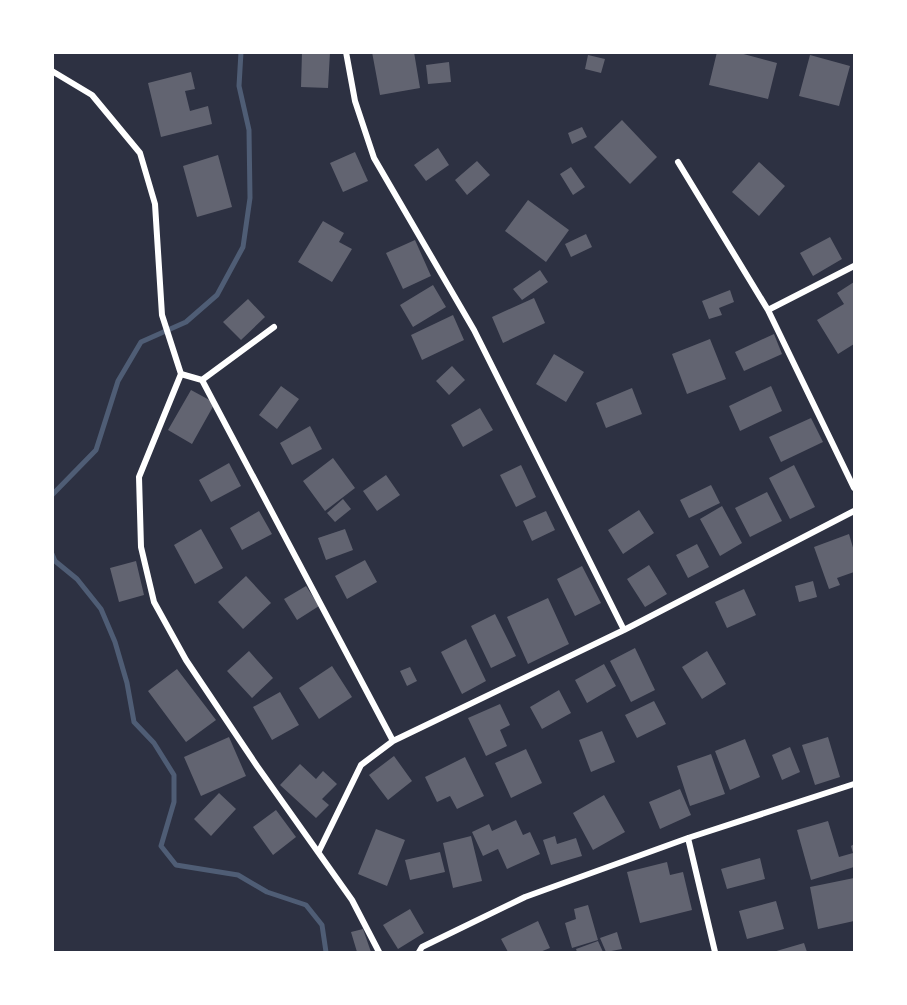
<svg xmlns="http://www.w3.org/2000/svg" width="907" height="1005" viewBox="0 0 907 1005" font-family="Barlow,sans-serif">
<rect width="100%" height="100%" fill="#2d3142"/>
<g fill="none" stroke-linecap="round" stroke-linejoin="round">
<path stroke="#4f5d75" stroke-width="5" d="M52,495L96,450L118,381L141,342L186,322L217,295L243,247L250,198L249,130L239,86L241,52
M52,554L55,561L77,579L101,609L115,642L127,683L134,722L154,743L174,775V802L161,846L176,865L238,875L267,892L306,905L322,925L326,952"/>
</g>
<path fill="#626471" d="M302,52H330L328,88L301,87Z
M372,52H414L420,88L380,95Z
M717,52H736L777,63L768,99L709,85Z
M588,55L605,59L601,73L585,69Z
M810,55L850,66L839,106L799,96Z
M449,62L451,82L428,84L426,65Z
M191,72L195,89L185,91L190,111L208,106L212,124L161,137L148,83Z
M622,120L657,157L630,184L594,147Z
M582,127L587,137L572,144L568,133Z
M438,148L449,165L426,181L414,165Z
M355,152L368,181L343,192L330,163Z
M218,155L232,207L197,217L183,166Z
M477,161L490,175L467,195L455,180Z
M759,162L785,186L759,216L732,192Z
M571,167L585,187L573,195L560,174Z
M528,200L569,230L546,262L505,231Z
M323,221L344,233L339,242L352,249L332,282L298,262Z
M586,234L592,247L571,257L565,244Z
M830,237L842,259L813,276L800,253Z
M415,240L431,276L403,289L386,253Z
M540,270L548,282L522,300L513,289Z
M854,282V344L838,354L817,320L844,304L837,293Z
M433,285L446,307L413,327L400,305Z
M730,290L734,302L719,308L722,315L709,319L702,301Z
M534,298L545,323L503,343L492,317Z
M248,299L265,317L241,340L223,322Z
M453,315L464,340L422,360L411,335Z
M774,334L782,354L744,371L735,352Z
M710,339L726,379L687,394L672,354Z
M554,354L584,372L566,402L536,384Z
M452,366L465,380L449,395L436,381Z
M281,386L299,399L277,429L259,415Z
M771,386L782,411L740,431L729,406Z
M632,388L642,414L606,428L596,403Z
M191,390L215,403L192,444L168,430Z
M480,408L493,430L463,447L451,425Z
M811,418L823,442L781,462L769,437Z
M310,426L322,449L292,465L280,443Z
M333,458L355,488L325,511L303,481Z
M229,463L241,486L211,502L199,480Z
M521,465L536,497L516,507L500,475Z
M794,465L815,507L790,519L769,478Z
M386,475L400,495L377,511L363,491Z
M711,485L720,503L689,518L680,500Z
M767,492L782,521L750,537L735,508Z
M343,499L351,509L335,522L327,513Z
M722,506L742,543L720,556L700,519Z
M639,510L654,533L623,554L608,530Z
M259,511L272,534L242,550L230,528Z
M546,511L555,530L532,541L523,521Z
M201,529L223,568L195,584L174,545Z
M345,529L353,550L326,560L318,538Z
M849,534L854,551V572L837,578L840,585L829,589L814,547Z
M697,544L709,567L688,578L676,555Z
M365,560L377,582L347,599L335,576Z
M136,561L144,595L119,602L110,568Z
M649,565L667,594L645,607L627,579Z
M582,566L601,603L575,616L557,579Z
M246,576L271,603L243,629L218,602Z
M813,581L817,597L799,602L795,586Z
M306,586L319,606L297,620L284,599Z
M744,589L756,615L727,628L715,602Z
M548,598L569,644L528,664L507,617Z
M495,614L516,656L491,668L471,626Z
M466,639L486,681L462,694L441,652Z
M635,648L655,690L631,702L610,661Z
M249,651L273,678L252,698L227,671Z
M707,651L726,684L702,699L682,667Z
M604,664L616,686L587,703L575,680Z
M332,666L352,697L319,719L299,688Z
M410,667L417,681L407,686L400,671Z
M177,669L216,720L186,742L148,691Z
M559,690L571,713L542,729L530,707Z
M280,692L299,725L272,740L253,707Z
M654,701L666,724L637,738L625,715Z
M500,704L510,725L500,730L507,746L486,756L468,718Z
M602,731L615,762L591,772L579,740Z
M229,737L246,776L201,796L184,757Z
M828,737L840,777L815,785L802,745Z
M745,739L760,777L730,790L715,751Z
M790,747L800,772L782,780L772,755Z
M526,749L542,783L511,798L495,763Z
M711,754L725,794L690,806L677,766Z
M394,756L412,781L388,800L369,775Z
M465,757L484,796L457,809L450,796L437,802L425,777Z
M300,764L316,779L323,771L337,784L322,799L329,805L316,818L280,785Z
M680,789L691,815L660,829L649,802Z
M219,793L236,809L211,836L194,819Z
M604,795L625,832L593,850L573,813Z
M276,810L296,837L273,855L253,827Z
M516,820L523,835L530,832L540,854L507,869L498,849L483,856L472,832L489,824L492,831Z
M828,821L839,857L853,853L851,846L854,844V867L811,880L797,830Z
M376,829L405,840L387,886L358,874Z
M471,836L482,881L453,888L443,843Z
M555,836L557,844L576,838L582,856L551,865L543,840Z
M440,852L445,872L410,880L405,860Z
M760,858L765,879L727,889L721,869Z
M667,862L670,875L683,872L692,910L640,923L627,872Z
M854,878V921L818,929L810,887Z
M776,901L784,929L747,939L739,911Z
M588,905L598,940L572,948L565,923L576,919L574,909Z
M410,909L424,933L398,949L383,925Z
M538,921L550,948L540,952H508L501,939Z
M363,929L371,952H357L351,932Z
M617,932L622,949L606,952L600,938Z
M598,941L603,952H577L576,949Z
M804,943L807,952H773Z"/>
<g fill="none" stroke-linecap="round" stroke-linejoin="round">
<path stroke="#fff" stroke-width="6" d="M346,52L355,101L374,158L474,330L624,630
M52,71L92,95L140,153L155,204L162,315L181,374
M678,162L768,310L854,488
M768,310L854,266
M181,374L139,477L141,547L154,602L186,660L257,766L352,900L379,952
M181,374L202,380L393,741
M202,380L274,327
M688,838L715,952
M319,851L361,765L393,741L624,630L854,511
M419,952L422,947L525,897L688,838L854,784"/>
</g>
<rect width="907" height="1005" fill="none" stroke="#ffffff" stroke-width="108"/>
</svg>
